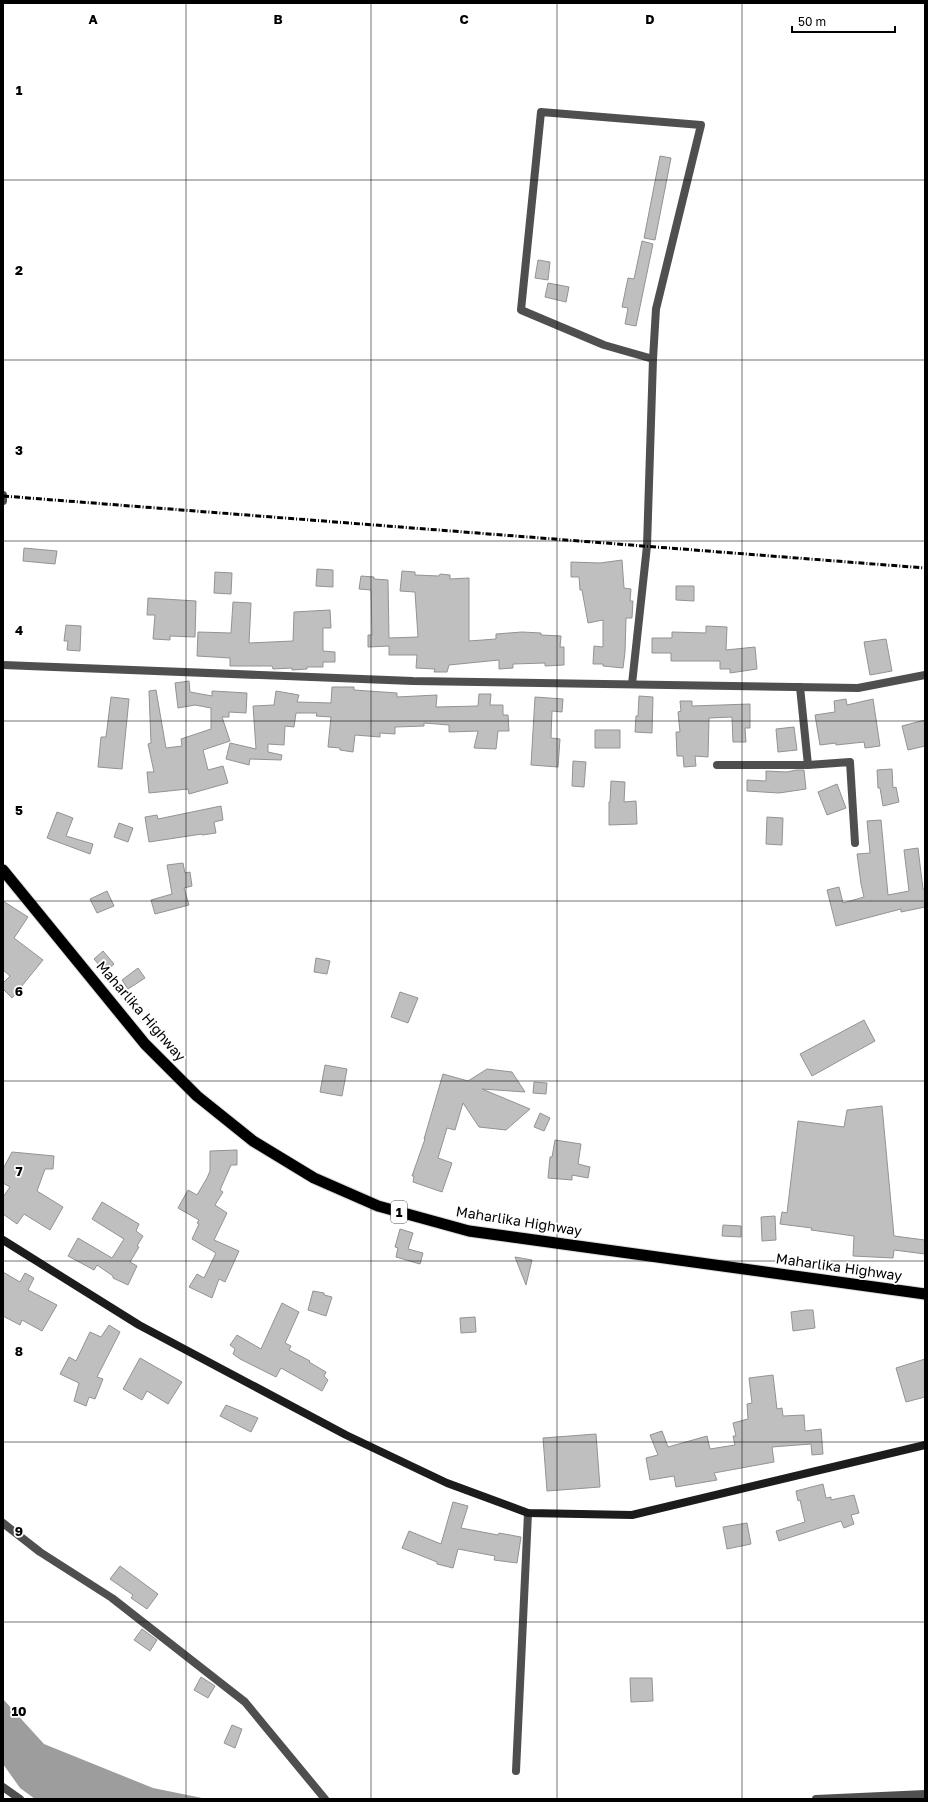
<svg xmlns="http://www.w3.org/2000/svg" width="928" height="1802" viewBox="0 0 928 1802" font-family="'Golos Text',sans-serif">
<rect width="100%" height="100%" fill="#fff"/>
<path fill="#9d9d9d" d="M3,1699L44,1744L153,1788L207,1799H35L20,1788L3,1764Z"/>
<path fill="#bfbfbf" stroke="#939393" d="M660,156L671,158L655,240L644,238Z
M642,241L653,244L636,326L625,324L628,308L622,307L628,278L634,279Z
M538,260L550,262L548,280L535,278Z
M548,283L569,287L566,302L545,297Z
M24,548L57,551L55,564L23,561Z
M622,560L624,588L631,589L630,601H633L632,618H626L625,652L623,668L603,666V664H593L594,646L603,647V620L588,623L582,590H580L579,577H571V562L600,563Z
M317,569L333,570V587L316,586Z
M402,571L415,572V575L439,576L440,574L450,575V579L469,578V641L496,639V634L522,632L541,633V635L561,636L560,647H564V665L545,666V663L513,664V668L499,669V660L449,665L447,672H434L435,669L416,668L417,655H389V646L368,647V635H372L371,590L359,589L361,576L374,577V579L388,580L389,638L418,637L415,592L400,591Z
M215,572L232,573L231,594L214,593Z
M676,586H694V601L676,600Z
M148,598L196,601L195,637L170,636V640L153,639L155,615H147Z
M233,602L251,603L249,643L293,641L294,612L330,610L331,628H323V651L335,652V662H323V667H307V669L292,670V668L273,669L272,666H230V658L197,656L198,632L231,633Z
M66,625L81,626L80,651L67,650L68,641H64Z
M706,626L727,627L726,650L755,647L757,669L730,673V669H720V661H671V653H652V638H672V632L706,633Z
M886,639L892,671L870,675L864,642Z
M189,681L190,692L212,696V691H213L247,693L246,713L229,712V717H222L230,741L203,750L208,770L223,766L228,783L189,794L188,789L149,793L147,772H154L148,744L151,743L149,691L156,690L166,748L182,746L181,739L211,729V708L195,705L178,708L175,683Z
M332,687H354V690L397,693V697L437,695L436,707L478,706L479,694H491L490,705H503V715H508L509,731H498L496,749L474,748L478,731L449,732V725L424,723V726L395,727V734L380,733V737L355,735L353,752L340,750V748L328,747L331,717L316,716L317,713H296L294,727L285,726L284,745L268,744V752L282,755L281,760L250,759L249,765L226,759L230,743L256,749L253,706L274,705L276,691L299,695L297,702L331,703Z
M639,696L653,697L652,733L635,732L636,716H638Z
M111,697L129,699L122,769L98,767L101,737H106Z
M535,697L563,699L562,712L552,711L551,738L560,739L558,767L531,765Z
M846,699L847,705L873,699L880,746L865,748L864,742L836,745V743L820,745L815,715L835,712L834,701Z
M680,701H692V706L750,704V728H745L746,742H733L732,717L709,718L708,757L695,756L696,766L684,767L683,756H677L676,732H680L678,712L681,711Z
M925,720V746L908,750L902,726Z
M794,727L797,750L778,752L776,729Z
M595,730H620V748H595Z
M573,761L586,762L584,787L572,786Z
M892,769L893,788L896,787L899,802L883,806L880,788H878L877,770Z
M796,770H804L806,789L779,793L747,791V780L766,781V771L787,772Z
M611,781L625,782L624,802L636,801L637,824L609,825V802H610Z
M837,784L846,808L827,815L818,792Z
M221,806L223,820L214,822L216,833L202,835V834L149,842L145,817L157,815L158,819Z
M57,812L73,818L66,836L93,844L90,854L47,838Z
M767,817L783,818L782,845L766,844Z
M881,820L888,895L909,891L904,850L918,848L923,889H925V907L901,912V909L836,926L827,890L839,887L843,903L864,897L861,884L857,854L870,853L867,821Z
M119,823L133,828L128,842L114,837Z
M183,863L185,873L190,872L192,886L184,888L189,905L155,914L151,900L172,894L167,865Z
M107,891L114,906L97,913L90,899Z
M3,901L28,917L14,938L43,960L12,998L3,989V983L10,976L3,970Z
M103,951L114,964L105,972L94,959Z
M316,958L330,961L327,974L314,972Z
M138,968L145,978L128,989L122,980Z
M400,992L418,998L408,1023L391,1017Z
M864,1020L875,1041L812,1076L800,1054Z
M325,1065L347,1069L342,1096L320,1092Z
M487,1069L512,1072L525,1092L482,1089L530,1109L506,1130L479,1127L463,1103L455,1130L447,1128L438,1158L452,1163L442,1192L413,1182L414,1176H412L425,1139H424L443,1074L468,1081Z
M534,1082L547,1083L546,1094L533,1093Z
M882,1106L894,1236L925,1240V1254L894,1250L893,1258L853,1256L854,1236L811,1230L812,1228L780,1224L782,1212L787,1213L798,1121L844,1127L847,1110Z
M540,1113L550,1118L544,1131L534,1127Z
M555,1140L581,1144L578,1164L590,1167L588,1178L572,1175V1180L548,1178L550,1157H552Z
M237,1150V1165H231L220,1190L223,1192L215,1205L227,1213L214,1240L239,1251L225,1282L219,1279L212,1298L189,1287L197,1274L204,1278L216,1253L192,1239L199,1224L197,1223L199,1220L178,1208L188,1190L197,1195L207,1178L210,1171V1151Z
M12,1152L54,1156L53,1169H45L37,1191L63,1207L50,1230L24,1214L17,1224L3,1214V1197L10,1187L3,1183V1169Z
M102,1202L139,1224L136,1231L143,1236L137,1246L139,1247L130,1262L137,1266L128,1285L113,1278V1276L97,1265L94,1270L68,1256L78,1238L112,1258L124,1239L92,1219Z
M775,1216L776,1240L762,1241L761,1217Z
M723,1225L741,1226V1237L722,1236Z
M400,1229L413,1233L408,1249L423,1253L420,1264L396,1257L398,1248L395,1247Z
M515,1257L532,1260L526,1285Z
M3,1272L20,1282L25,1273L34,1278L28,1290L57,1305L42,1331L22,1320L20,1325L3,1316Z
M313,1291L324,1293V1295L332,1297L326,1316L308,1310Z
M282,1303L299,1312L285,1343L291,1346L289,1350L310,1361L309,1362L326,1372L324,1376L328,1380L322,1391L281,1368L276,1377L240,1359L233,1354L235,1349L230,1345L237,1335L261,1349Z
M806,1310H813L815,1328L793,1331L791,1312Z
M475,1317L476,1332L461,1333L460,1318Z
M109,1325L120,1332L97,1377L103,1379L95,1399L89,1397L86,1406L74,1401L79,1383L60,1374L69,1357L76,1361L90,1332L101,1337Z
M140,1358L182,1382L168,1404L147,1391L142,1400L123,1389Z
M925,1359V1397L906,1402L896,1368Z
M773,1375L777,1409L782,1408L783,1416L804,1415L805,1431L821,1429L823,1454L812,1455L811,1444L772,1447L774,1462L714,1473L717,1480L676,1487L674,1476L650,1480L646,1458L658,1455L650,1435L662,1431L668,1447L707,1436L710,1449L735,1445L733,1436H736L733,1423L748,1419L747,1404L752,1403L749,1378Z
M226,1405L258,1418L251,1432L220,1416Z
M596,1434L600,1487L547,1491L543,1438Z
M823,1484L826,1498L831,1497V1500L854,1495L859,1513L851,1515L854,1524L844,1528L841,1521L779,1541L776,1531L805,1522L800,1500L798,1501L796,1491Z
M453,1502L468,1506L461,1528L498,1535L499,1533L521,1537L517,1563L494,1560L495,1556L458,1549L453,1568L437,1564V1562L402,1548L409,1531L441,1544Z
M747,1523L751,1544L727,1549L723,1527Z
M120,1566L158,1594L147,1609L131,1598L133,1595L110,1579Z
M142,1629L157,1640L150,1651L134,1640Z
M201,1677L215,1686L208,1698L194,1690Z
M630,1678H652L653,1701L631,1702Z
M232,1725L242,1729L235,1748L224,1743Z"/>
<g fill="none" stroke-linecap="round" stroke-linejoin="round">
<g stroke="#dbdbdb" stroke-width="13">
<path id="trunk" d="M3,870L145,1044L197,1096L253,1141L314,1178L378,1206L469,1231L925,1294"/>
</g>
<path stroke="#4f4f4f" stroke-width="8" d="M541,112L701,125L656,309L653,359L604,345L521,310Z
M632,684L647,546L653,359
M800,687L808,765L850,762L855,843
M717,765H808
M3,1523L40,1552L112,1598L245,1702L325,1799
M516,1771L528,1513
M3,1787L20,1799
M816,1799L925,1794"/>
<path stroke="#4f4f4f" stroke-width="8" d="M3,495V501
M3,665L413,681L858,688L925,675"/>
<path stroke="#1c1c1c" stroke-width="8" d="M3,1240L139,1325L346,1435L447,1483L528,1513L632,1515L925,1445"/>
<use href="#trunk" stroke="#000" stroke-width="11"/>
<path stroke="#000" stroke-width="3" stroke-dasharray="6 2 1 2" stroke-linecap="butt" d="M3,496L925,568"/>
</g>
<path fill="none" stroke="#000" stroke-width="1" stroke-opacity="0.55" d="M186,3V1799M371,3V1799M557,3V1799M742,3V1799M3,180H925M3,360H925M3,541H925M3,721H925M3,901H925M3,1081H925M3,1261H925M3,1442H925M3,1622H925"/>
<g text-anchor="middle" stroke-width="3.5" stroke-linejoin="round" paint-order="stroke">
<rect fill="#fff" stroke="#4c4c4c" stroke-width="1" x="391" y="1201" width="16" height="22" rx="3"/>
<g font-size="13" font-weight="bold" fill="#000">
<text x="399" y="1217">1</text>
</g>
<g font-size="14" fill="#000" stroke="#fff">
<text transform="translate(141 1011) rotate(49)" y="5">Maharlika Highway</text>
<text transform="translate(519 1221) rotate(9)" y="5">Maharlika Highway</text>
<text transform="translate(839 1267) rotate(8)" y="5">Maharlika Highway</text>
</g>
</g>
<g font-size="13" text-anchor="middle" font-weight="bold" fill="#000" stroke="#fff" stroke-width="3.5" stroke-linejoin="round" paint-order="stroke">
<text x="93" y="24">A</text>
<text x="278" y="24">B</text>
<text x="464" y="24">C</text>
<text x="650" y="24">D</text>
<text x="19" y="95">1</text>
<text x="19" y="275">2</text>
<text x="19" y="455">3</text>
<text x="19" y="635">4</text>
<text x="19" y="815">5</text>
<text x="19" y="996">6</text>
<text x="19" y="1176">7</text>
<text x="19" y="1356">8</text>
<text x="19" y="1536">9</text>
<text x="19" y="1716">10</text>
</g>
<rect width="928" height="1802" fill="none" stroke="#000000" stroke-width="8"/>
<path d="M792 26v6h103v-6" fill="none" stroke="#000000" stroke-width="2"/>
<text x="798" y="26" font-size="12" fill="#000000" stroke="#ffffff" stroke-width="3" paint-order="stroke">50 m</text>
</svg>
